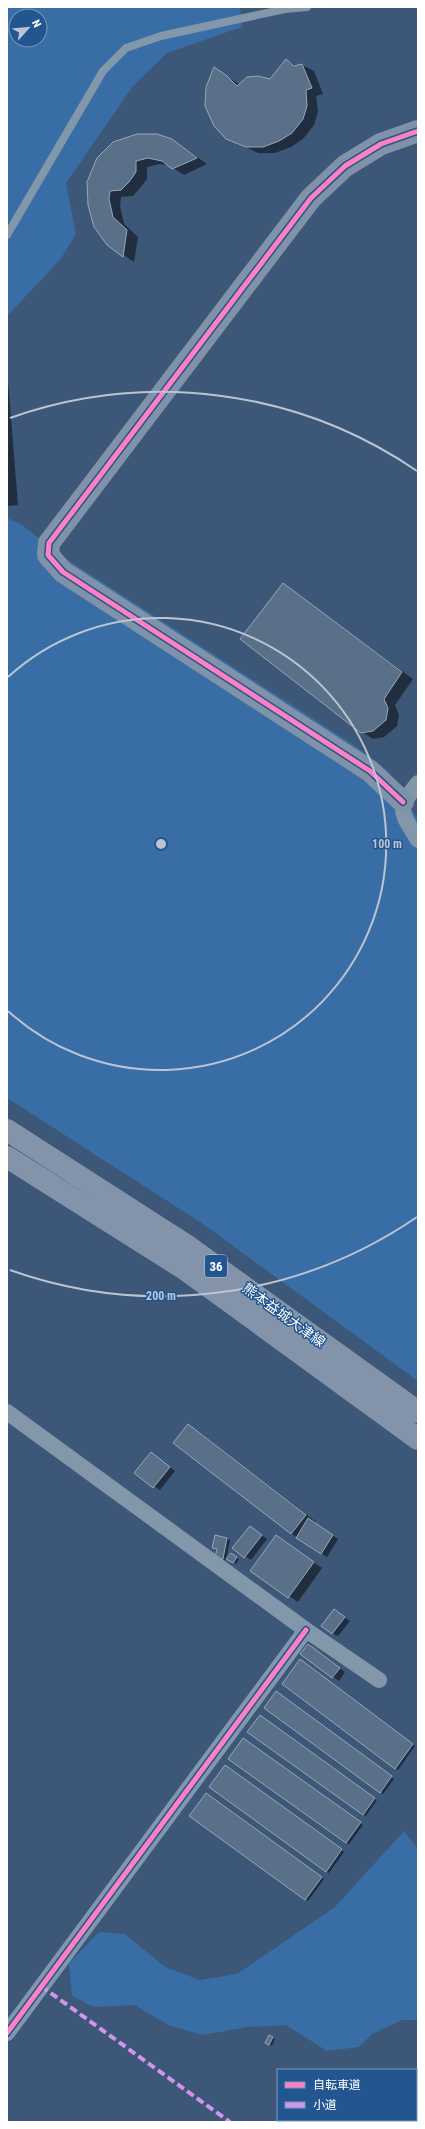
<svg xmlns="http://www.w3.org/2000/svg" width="425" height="2129" viewBox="0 0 425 2129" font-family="'Roboto Condensed','Noto Sans JP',sans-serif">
<rect width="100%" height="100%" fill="#3c5778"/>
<path fill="#386da6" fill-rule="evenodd" d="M7,7H240L242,27L167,53L133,86L66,183L76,234L60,260L7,316ZM16,16H40V40H16Z
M7,518L22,525L65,558L357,747L389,772L418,819V1381L203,1224L7,1098Z
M404,1831L418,1849V2020H402L372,2034L359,2047L327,2051L286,2025L248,2027L203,2035L168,2025L135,2005L94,2007L72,1996L69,1963L99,1932L125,1934L165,1967L200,1980L237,1974L335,1907Z"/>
<path fill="#0007" d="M286,60L297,66L302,65L314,71L323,94L316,96L318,112L314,125L303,139L291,147L275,153H258L227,138L225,75L240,85L270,81Z
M172,140L207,164L184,175L170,166L160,164L147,167V179L140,188L133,196L121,197L120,206L124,224L138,237L134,262L108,244L98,158Z
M7,368L18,505L8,506H7Z
M283,584L413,679L395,705L399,715L397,726L384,737L373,739L362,732Z
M188,1425L199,1432L316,1522L315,1524L338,1539L327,1557L292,1534L175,1443Z
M151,1453L175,1471L160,1490L135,1473Z
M250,1527L267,1539L251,1560L234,1548Z
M216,1536L230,1540L226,1560L219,1558L218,1550L213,1548Z
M276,1536L322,1568L298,1602L251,1571Z
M231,1554L239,1559L236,1564L228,1559Z
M334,1610L350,1621L338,1636L332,1633Z
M314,1649L345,1672L339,1681L302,1654Z
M303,1662L415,1746L398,1770L395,1768Z
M279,1694L394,1779L383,1794L381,1792Z
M262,1718L377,1800L366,1816L249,1732Z
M246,1741L363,1825L349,1844L230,1758Z
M228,1768L344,1852L329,1873L326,1871Z
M209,1795L324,1879L308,1901L306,1899Z
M269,2036L275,2039L272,2046L266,2042Z"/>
<path fill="#5a6f88" stroke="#98a7b9" d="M286,59L294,66L302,64L312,88L306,90L307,106L303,119L292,133L279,141L263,147H246L226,139L214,126L205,106L206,87L214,67L227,76L237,86L247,77L258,76L270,79Z
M137,134H157L172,139L197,158L172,169L162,161L148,158L136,161V172L129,182L121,190L110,191L109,199L113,217L127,230L123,257L107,245L94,227L88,205L87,182L97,158L113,142Z
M283,583L402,672L384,699L388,708L386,720L373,731L361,733L240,639Z
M188,1424L306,1515L291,1534L173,1443Z
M151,1452L170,1467L153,1488L134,1473Z
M308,1518L333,1535L321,1554L296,1538Z
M250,1526L262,1535L244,1558L232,1548Z
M215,1535L227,1538L223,1559L215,1557L217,1549L212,1548Z
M276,1535L314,1562L288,1598L250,1571Z
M231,1553L237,1557L233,1563L226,1559Z
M334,1609L345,1617L332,1634L321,1626Z
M308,1644L340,1668L332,1678L300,1654Z
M300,1659L413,1744L395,1769L282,1684Z
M276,1691L392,1776L380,1793L264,1708Z
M260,1715L375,1798L363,1815L247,1732Z
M243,1738L361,1822L346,1843L228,1759Z
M225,1765L342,1849L326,1872L209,1787Z
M206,1793L322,1877L305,1900L189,1816Z
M269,2035L273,2037L269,2045L265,2043Z"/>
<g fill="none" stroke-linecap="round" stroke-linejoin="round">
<path stroke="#8397ab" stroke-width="8" d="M7,235L103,71L126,48L161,36L285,9L307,7"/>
<path stroke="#8397ab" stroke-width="16" d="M418,783C396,811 400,810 418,840
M7,1412L306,1630L379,1680
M7,2033L306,1630
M416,2088L418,2086
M389,2122L391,2120"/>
<path stroke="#8092a7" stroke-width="22" d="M403,802L370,771L63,572L48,555L49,543L311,198L345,166L381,144L418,131"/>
<path stroke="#8394aa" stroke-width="22" d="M7,1130L186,1245L418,1412
M7,1157L186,1270L418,1439"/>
<path stroke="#d193ec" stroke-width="4" stroke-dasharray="8 4" stroke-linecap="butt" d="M41,1986L230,2122"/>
<g stroke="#235690" stroke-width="8">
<path id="cycleway" d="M403,802L370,771L63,572L48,555L49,543L311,198L345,166L381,144L418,131
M7,2033L306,1630"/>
</g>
<use href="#cycleway" stroke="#ff80c0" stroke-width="5"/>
</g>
<g fill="none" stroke="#bbc4d0" stroke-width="2">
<path d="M8 677A226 226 0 1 1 8 1011"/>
<path d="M417 1217A452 452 0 0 1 10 1270M10 418A452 452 0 0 1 417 471"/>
</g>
<g text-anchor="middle" stroke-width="3" stroke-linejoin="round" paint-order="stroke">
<rect fill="#235690" stroke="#bdccde" stroke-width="1" x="205" y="1255" width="22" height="22" rx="3"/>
<g font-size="13" font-weight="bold" fill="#fff">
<text x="216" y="1271">36</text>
</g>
<g font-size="14" fill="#fff" stroke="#235690">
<text transform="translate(284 1315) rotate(36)" y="5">熊本益城大津線</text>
</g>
</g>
<circle cx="161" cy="844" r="6" fill="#bbc4d0" stroke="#235690" stroke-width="2"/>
<g font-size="12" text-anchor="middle" font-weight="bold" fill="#bbc4d0" stroke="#235690" stroke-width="3" stroke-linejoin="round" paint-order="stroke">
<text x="387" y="848">100 m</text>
<text x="161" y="1300">200 m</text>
</g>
<rect width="425" height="2129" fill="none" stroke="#ffffff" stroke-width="16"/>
<rect x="277" y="2069" width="140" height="52" fill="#235690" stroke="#7b9abc"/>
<rect x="285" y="2082" width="20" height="6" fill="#ff80c0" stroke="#7b9abc"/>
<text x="313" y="2089" font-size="12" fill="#ffffff">自転車道</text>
<rect x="285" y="2102" width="20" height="6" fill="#d193ec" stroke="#7b9abc"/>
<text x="313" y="2109" font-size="12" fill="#ffffff">小道</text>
<g transform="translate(28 28) rotate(63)"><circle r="19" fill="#235690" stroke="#7b9abc"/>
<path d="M0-3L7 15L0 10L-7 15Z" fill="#bbc4d0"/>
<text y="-6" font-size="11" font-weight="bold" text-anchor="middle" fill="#ffffff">N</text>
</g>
</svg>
